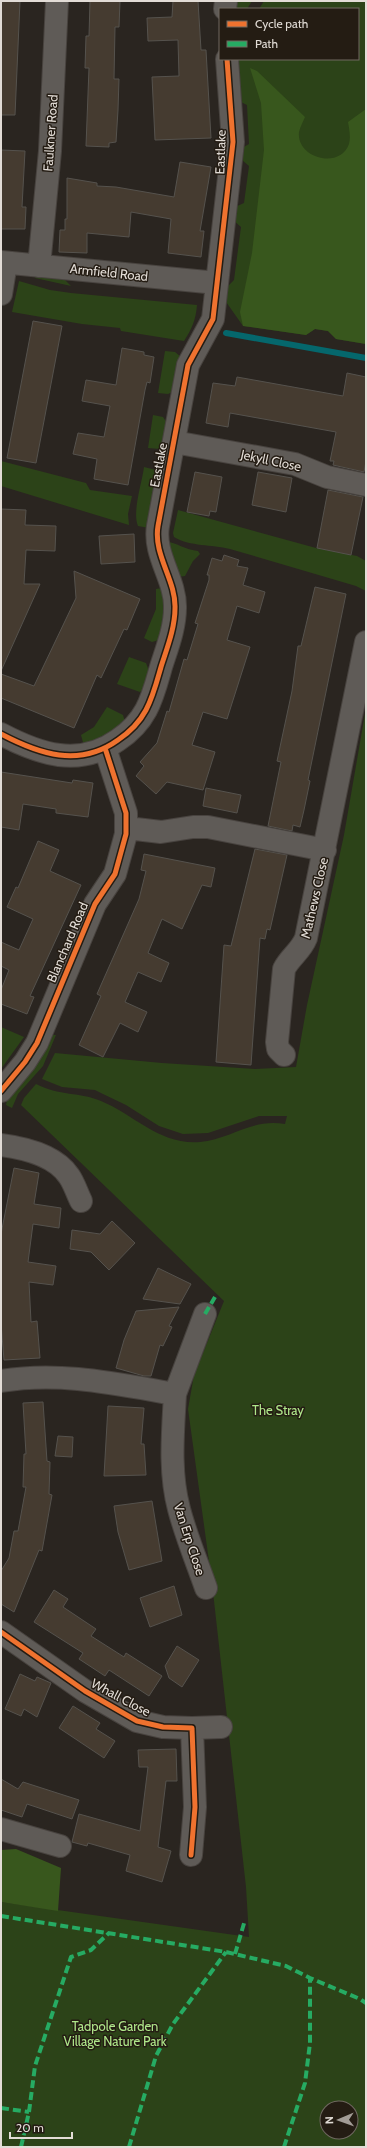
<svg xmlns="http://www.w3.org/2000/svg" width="367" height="2148" viewBox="0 0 367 2148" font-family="Cabin,sans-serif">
<rect width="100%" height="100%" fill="#2a2520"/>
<path fill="#2c4318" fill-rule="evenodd" d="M235,1H252L247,9H235Z
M264,1H366V344L336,339L328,331L315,329L306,335L243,326L224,299L225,289L234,280L241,227L233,220L235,207L244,203L249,166L242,160V148L249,144L247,105L239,101L238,59H358V9H259Z
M36,273L63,278L71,286L35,278Z
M19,281L50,290L71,293L197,305C196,319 192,329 184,341L121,331L120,328L82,324L12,312Z
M165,351L175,352L181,357L172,392L168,394L158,393Z
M153,415L163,417L167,423L164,446L160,449L148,448Z
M1,461L86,483L90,490L132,496L128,514L129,525L1,486Z
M144,467L156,470L159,475L149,528L138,526C132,512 142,483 144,467Z
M178,510L316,548L357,556L366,561V591L356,586C314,574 272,561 230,549C211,544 191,547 174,537L173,533Z
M167,542C175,542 186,550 198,551L200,554L193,561L185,576L178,577Z
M162,588L166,611L159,640L152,642L144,638L156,609V589Z
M129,657L146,663L149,671L143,690L140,692L117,684Z
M107,707L123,715L125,722L118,730L84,746L81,735L94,727Z
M366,708V2147H1V1902L249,1937L246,1887L212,1583L188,1409L194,1375L224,1301L21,1105L24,1098L36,1084C59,1096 80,1092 101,1101C135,1115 159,1145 200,1142C231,1139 252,1118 285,1124L287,1116H259L208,1133L183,1134L159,1126L126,1105L103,1094L95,1090L62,1087L42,1079L55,1053L162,1063L255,1069L296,1067L307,1005L344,835ZM327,2108H351V2132H327Z
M1,1027L24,1037L1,1069Z
M48,1035H56L43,1066L18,1094L12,1108L6,1105L8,1094Z"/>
<path fill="#38571d" d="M250,68L257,71L305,117C303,122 300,127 299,132C296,158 340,170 349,144C351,137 349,128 348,122L366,109V344L336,339L328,331L315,329L306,335L243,326L240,312L252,253L264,150L261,103Z
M16,1849L61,1868L58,1911L1,1902V1850Z"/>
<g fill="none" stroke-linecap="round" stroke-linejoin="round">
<path stroke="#05676c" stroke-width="6" d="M226,333L366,358"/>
</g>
<path fill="#453b30" stroke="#55524d" d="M1,1H20L15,115H1Z
M90,1H120L119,27H115L114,79H119L118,110L116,142L109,143V147L86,146L89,68H85L86,36H89Z
M173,1H198L201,50H206L211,138L155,140L152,77L179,76L178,40L148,41L147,18L172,17Z
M1,150L25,151L22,207H26L25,229H1Z
M180,162L211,167L200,231H204L201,257L168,253L171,219L131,212L129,237L87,233V253L59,252L60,230H65V219H67V178L97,183V186L116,187L174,197Z
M33,321L62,326L36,463L7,458Z
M122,348L144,352V355L154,357L150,383L147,382L145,390L128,485L94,479L97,459L73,454L78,433L104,437L110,406L82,401L86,380L116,385Z
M347,373L366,377V461L364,472L333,465L334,461H330L336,432L230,413L228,427L206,423L213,383L235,386L237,377L343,396Z
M195,472L222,477L216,512L210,511L209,516L187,512Z
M258,472L292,478L286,512L252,505Z
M328,490L363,497L351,555L317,548Z
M1,509L26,510L25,525L56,526L55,551L26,550L24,584H40L1,671Z
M134,534L135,562L101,564L99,536Z
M224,555L239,560L237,566L248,568L243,585L265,592L259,613L237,606L227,640L250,647L227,719L203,712L192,745L215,752L203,790L167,782L156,794L136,776L144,766L140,762L157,743L167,711L169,712L184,659L187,660L198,624L195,623L209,580V575H207L212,558L222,561Z
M74,571L140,599L127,630L124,629L101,678L97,675L74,728L1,698V674L34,686L76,598Z
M315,587L346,594L308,780L310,781L304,810L300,827L293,825L292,831L268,826L281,762L277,761L292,691L298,646H301Z
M1,772L72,783L73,780L93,783L88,817L56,813V809L23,804L19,830L1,827Z
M206,788L241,795L237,813L203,806Z
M38,841L59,850L50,871L81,885L30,996L34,997L27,1014L1,1004V990L9,970L1,966V942L19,950L33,919L7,907L16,887L18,888Z
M255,849L287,855L270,930L267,929L265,939L260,938L251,1065L216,1062L224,945L231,946Z
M144,854L215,868L211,887L202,885L182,929L162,919L148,953L169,963L161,982L138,972L125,1002L147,1012L138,1032L120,1023L103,1057L79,1045L101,996L97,994L139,899L146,871L141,870Z
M14,1168L39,1173L34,1204L61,1208L59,1228L33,1224L28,1262L56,1266L53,1285L29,1282L31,1322L37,1321L40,1358L4,1360L1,1323V1234Z
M112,1221L135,1243L109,1270L91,1252L70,1249L72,1230L100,1234Z
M158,1268L191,1284L180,1304L143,1299Z
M179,1307L169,1326L172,1327L163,1346L160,1345L151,1376H144L116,1368L124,1340L136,1311Z
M43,1402L47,1461L50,1462L49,1494L52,1495L42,1551L39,1550L14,1612L1,1604V1571L9,1558L14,1531H18L26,1487H23L24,1454H26L23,1403Z
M108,1406L144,1408L141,1444H144L146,1475L104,1476Z
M58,1436L73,1437L72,1457L55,1456Z
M152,1501L162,1561L129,1570L118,1532L114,1506Z
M174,1586L182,1615L150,1627L140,1598Z
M54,1590L68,1599L63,1607L96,1629L91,1636L124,1657L126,1653L162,1676L149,1696L109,1670L105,1676L79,1659L83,1653L34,1622Z
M177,1646L199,1660L182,1687L169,1678L165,1666Z
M20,1674L35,1681L37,1677L51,1683L37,1717L24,1709L21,1716L5,1709Z
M73,1706L100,1723L96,1729L115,1741L104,1758L59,1728Z
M176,1749L177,1781H166L158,1847L171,1851L162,1882L126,1871L130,1855L88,1843L87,1846L72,1842L79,1814L140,1831L148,1767H139L138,1750Z
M1,1779L18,1789L23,1782L79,1800L72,1819L27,1804L22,1817L1,1810Z"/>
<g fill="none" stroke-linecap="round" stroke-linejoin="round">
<g stroke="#48433f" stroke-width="24">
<path id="minor" d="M225,9L226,1
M1,262L217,283
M39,266L50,151L57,1
M1,294L6,263
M174,442L295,464L327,477L366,485
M1,734C39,754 79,768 118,740C130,732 139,723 146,710C153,697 157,681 161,667C167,648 175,628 175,608C176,580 153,555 158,526L188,365L213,319L233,142L227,59
M127,828L161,832L193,827H208L325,850
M284,1055L278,1049L277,1042L284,969C290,957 301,951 306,938L366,642
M1,1091L25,1062L37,1043L95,904L115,874L126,834V813L105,748
M1,1145C24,1148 55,1155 69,1176C74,1183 77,1193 81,1201
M1,1381C60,1371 117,1384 175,1394L205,1314
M175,1394C173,1432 169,1472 179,1509C186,1536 197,1562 206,1588
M1,1632L85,1691L137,1721L163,1727L192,1728L195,1807L191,1855
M192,1728L221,1727
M1,1829L60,1846"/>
</g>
<use href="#minor" stroke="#5f5b57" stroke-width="22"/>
<path stroke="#26ab63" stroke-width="4" stroke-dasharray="8 4" stroke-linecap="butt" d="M205,1314L215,1297
M1,1916L226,1952L286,1966L310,1978L360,1999L366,2003
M235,1954L245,1920
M1,2108L29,2112
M21,2147L29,2112L35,2066L71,1957L91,1950L109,1933
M129,2147L156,2056L173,2024L226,1952
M284,2147L305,2083L310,2043V1978"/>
<g stroke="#241c13" stroke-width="8">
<path id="cycleway" d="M1,734C39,754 79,768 118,740C130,732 139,723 146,710C153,697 157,681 161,667C167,648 175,628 175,608C176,580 153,555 158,526L188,365L213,319L233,142L227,59
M1,1091L25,1062L37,1043L95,904L115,874L126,834V813L105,748
M1,1632L85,1691L137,1721L163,1727L192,1728L195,1807L191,1855"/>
</g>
<use href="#cycleway" stroke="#ef722f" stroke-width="5"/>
</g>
<g text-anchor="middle" stroke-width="3" stroke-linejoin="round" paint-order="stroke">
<g font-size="13" fill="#e2dcd6" stroke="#241c13">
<text transform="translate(50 133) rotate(-86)" y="5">Faulkner Road</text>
<text transform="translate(220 152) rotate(-88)" y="5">Eastlake</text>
<text transform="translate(109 272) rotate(6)" y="5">Armfield Road</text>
<text transform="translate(271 460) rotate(12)" y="5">Jekyll Close</text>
<text transform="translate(158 465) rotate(-79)" y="5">Eastlake</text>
<text transform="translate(314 898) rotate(-77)" y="5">Mathews Close</text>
<text transform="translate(67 942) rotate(-67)" y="5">Blanchard Road</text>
<text transform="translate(190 1539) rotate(72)" y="5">Van Erp Close</text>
<text transform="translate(121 1697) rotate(28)" y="5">Whall Close</text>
</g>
<g font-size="13" fill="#afe78a" stroke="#241c13">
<text x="278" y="1415">The Stray</text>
<text x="115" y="2031">Tadpole Garden<tspan x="115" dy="15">Village Nature Park</tspan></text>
</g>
</g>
<rect width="367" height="2148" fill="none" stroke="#e2dcd6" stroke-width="4"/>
<rect x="219" y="8" width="140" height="52" fill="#241c13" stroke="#706961"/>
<rect x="227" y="21" width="20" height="6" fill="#ef722f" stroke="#706961"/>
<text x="255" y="28" font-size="12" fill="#e2dcd6">Cycle path</text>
<rect x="227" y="41" width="20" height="6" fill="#26ab63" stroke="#706961"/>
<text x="255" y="48" font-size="12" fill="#e2dcd6">Path</text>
<g transform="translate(339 2120) rotate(268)"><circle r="19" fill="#241c13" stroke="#706961"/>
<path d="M0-3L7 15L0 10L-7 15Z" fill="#a29c96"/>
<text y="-6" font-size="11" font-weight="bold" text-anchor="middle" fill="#e2dcd6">N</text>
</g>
<path d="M10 2132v6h62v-6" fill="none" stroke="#e2dcd6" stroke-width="2"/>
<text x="16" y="2132" font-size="12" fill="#e2dcd6" stroke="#241c13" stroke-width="3" paint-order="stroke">20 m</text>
</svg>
